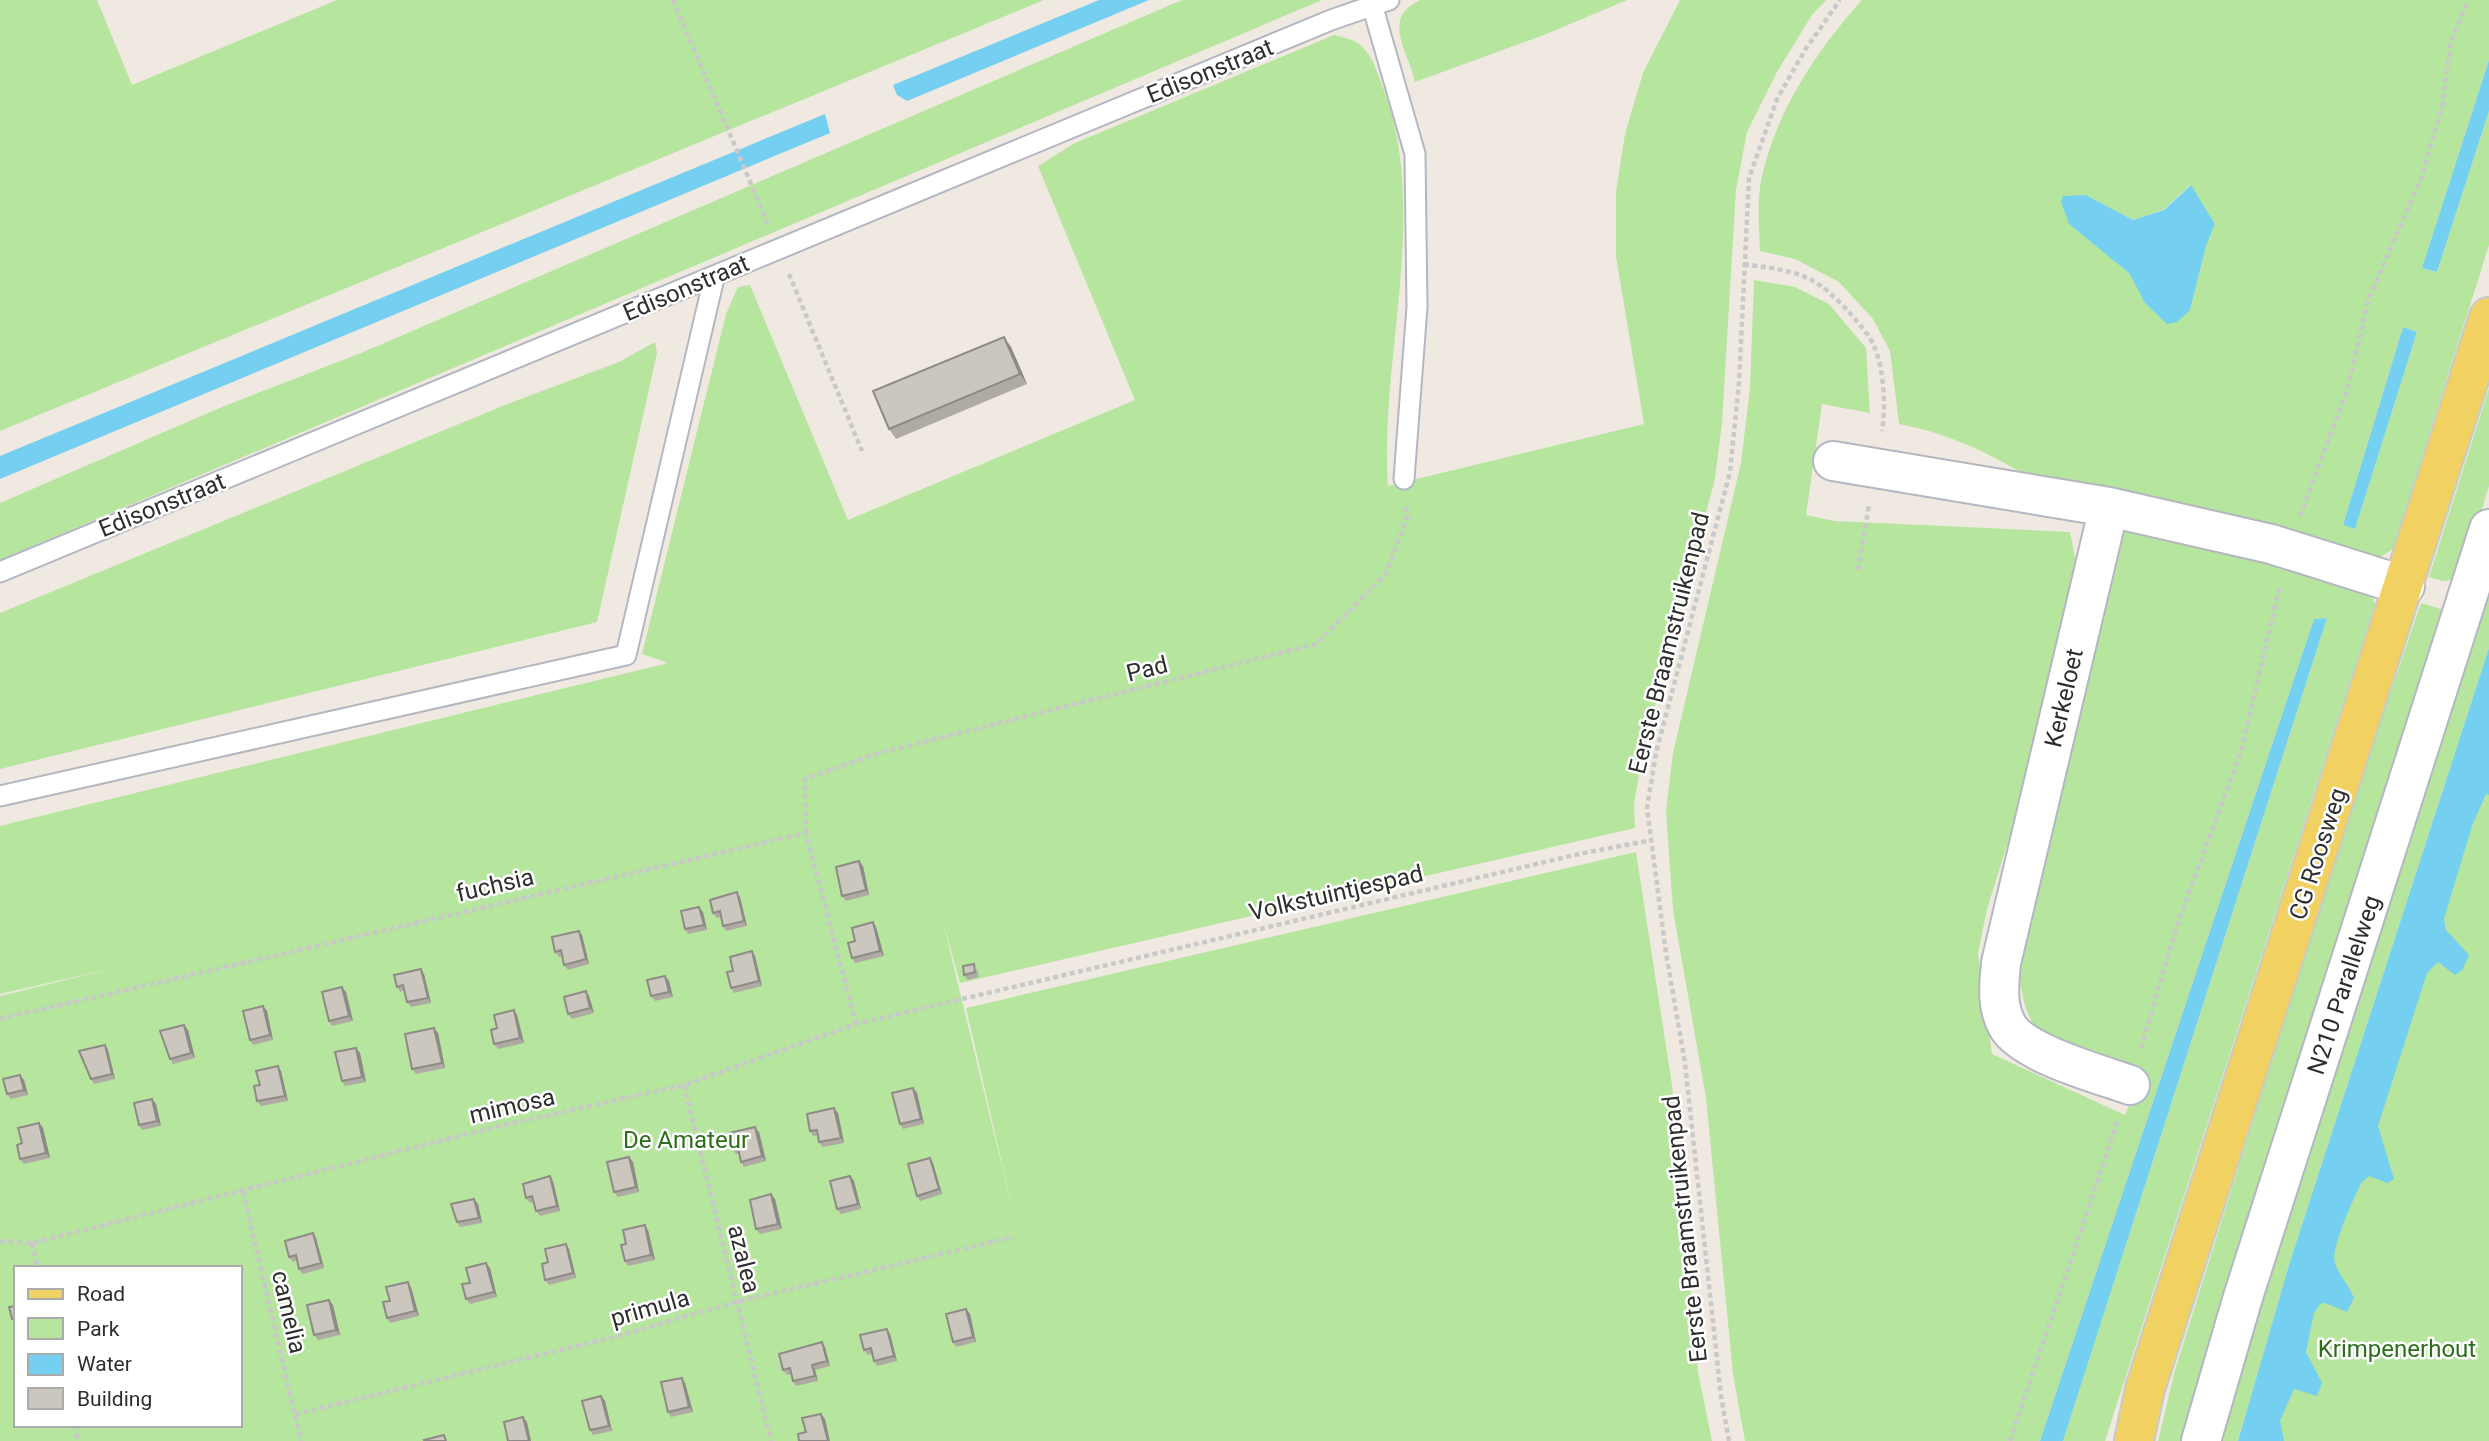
<svg xmlns="http://www.w3.org/2000/svg" width="2489" height="1441" viewBox="0 0 2489 1441" font-family="Roboto,sans-serif">
<rect width="100%" height="100%" fill="#efe9e1"/>
<path fill="#b6e59e" fill-rule="evenodd" d="M0,0H97L132,85L337,0H1044L0,431Z
M1182,0H1322L0,560V503L222,407L361,353Z
M1420,0H1627L1544,35L1415,82C1409,52 1380,19 1420,0Z
M1680,0H1826L1812,15L1777,72L1747,132L1736,190L1722,423L1715,479L1645,743L1634,803L1635,828L960,983L942,918L1015,1220L966,1008L1636,852L1672,1085L1698,1372L1712,1441H0V996L114,968L0,994V826L668,663L642,654L726,314L738,287L750,285L848,520L1135,400L1038,166L1075,143L1334,35C1342,37 1353,39 1359,44C1372,54 1376,70 1382,85C1431,208 1379,358 1388,486L1644,424L1616,257V192L1625,134L1643,73ZM16,1268H240V1425H16Z
M1862,0H2489V60L2422,268L2437,272L2489,111V245L2393,549L2371,563L2022,473C1981,449 1946,433 1899,424L1890,351L1873,319L1839,282L1795,259L1760,251C1759,228 1757,204 1761,181C1775,113 1816,51 1862,0ZM2190,185L2215,224L2206,246L2190,310L2145,303L2129,273L2108,255L2086,195L2133,220L2163,210ZM2403,327L2417,332L2355,529L2343,525Z
M1754,280L1795,287L1829,304L1866,348L1870,413L1822,404L1806,515L1835,521L2070,532L2076,563L2068,626L2040,740L1987,909L1978,954L1992,1054L2125,1115L2141,1076C2120,1069 2045,1042 2034,1025C2023,1009 2021,986 2018,968L2092,669L2101,599L2123,525L2366,583L2375,604L2105,1441H2063L2327,618L2314,619L2040,1441H1745L1733,1374L1706,1098L1673,910L1666,811L1673,753L1741,463L1750,388Z
M655,342L657,353L597,622L0,769V613L510,403L619,362Z
M2489,388V486L2460,579L2443,581L2429,577Z
M2489,572V648L2289,1265L2238,1441H2214Z
M2421,603L2451,612L2189,1441H2158L2175,1370L2349,814Z
M2489,720V1441H2274Z"/>
<path fill="#75cff0" d="M1099,0H1149L907,101L897,95L893,85Z
M2489,60V111L2437,272L2422,268Z
M825,114L830,133L0,479V456Z
M2191,185L2215,224L2206,246L2190,310L2177,322L2167,324L2145,303L2129,273L2069,224L2061,202L2063,196L2086,195L2133,220L2164,210Z
M2403,327L2417,332L2355,529L2343,525Z
M2327,618L2063,1441H2040L2314,619Z
M2489,648V795L2486,794L2472,826L2444,919L2446,930L2469,955L2463,969L2455,975L2438,962L2427,973L2378,1126L2394,1179L2387,1183L2369,1176L2361,1183C2354,1198 2330,1249 2335,1263C2339,1276 2349,1285 2354,1298L2347,1312L2325,1303L2320,1304L2314,1313L2306,1352L2322,1383L2317,1396L2294,1389L2280,1421L2284,1441H2238L2289,1265Z"/>
<g fill="none" stroke-linecap="round" stroke-linejoin="round">
<g stroke="#b4b7c1" stroke-width="23">
<path id="lane" d="M1373,8L1415,154L1417,307L1404,479
M0,572L1331,20L1389,0
M0,796L626,655L714,278"/>
</g>
<g stroke="#b4b7c1" stroke-width="42">
<path id="street" d="M1833,461L2109,507L2001,963C1999,985 1996,1007 2008,1027C2025,1054 2099,1074 2130,1085
M2109,507L2271,544L2405,586
M2201,1441L2243,1297L2489,529"/>
</g>
<g stroke="#c9c9c9" stroke-width="42">
<path id="primary" d="M2134,1441L2145,1389L2489,317"/>
</g>
<path stroke="#c9c9c9" stroke-width="4.5" stroke-dasharray="5 3.5" stroke-linecap="butt" d="M673,0L768,224
M1744,264C1770,268 1799,270 1821,286C1836,297 1867,329 1874,346C1884,369 1886,407 1882,431
M789,274L862,451
M2300,516L2347,390L2369,298L2422,176L2442,106L2451,42L2468,0
M1858,570L1869,505
M806,833L805,779L879,753L1316,644L1385,575L1407,518L1406,504
M0,1019L806,833L856,1024
M2141,1048L2177,925L2241,751L2280,585
M684,1085L771,1441
M243,1192L301,1441
M0,1241L32,1243L500,1126L684,1085L856,1024L1579,854L1652,840
M32,1243L38,1268
M295,1414L618,1336L736,1302L1014,1237
M75,1425L78,1441
M1729,1441L1721,1396L1685,1063L1666,953L1647,808L1656,753L1730,472L1739,383L1749,178L1777,99L1805,50L1840,0
M2010,1441L2118,1120"/>
<use href="#lane" stroke="#fff" stroke-width="19"/>
<use href="#street" stroke="#fff" stroke-width="38"/>
<use href="#primary" stroke="#f2d163" stroke-width="38"/>
</g>
<path fill="#afaba4" d="M1011,347L1027,384L896,439L889,429Z
M863,866L869,895L846,901L842,896Z
M740,897L747,926L726,931L723,926L721,917L717,918L713,913Z
M703,912L707,930L688,934L685,929Z
M873,922L876,927L884,956L855,963L852,958L855,941Z
M582,935L589,964L568,970L564,965L562,956L559,957L555,952Z
M755,956L762,986L734,993L731,988L733,971Z
M977,969L979,977L968,980L964,975Z
M424,974L431,1003L411,1007L407,1002L404,990L400,992L397,987Z
M665,976L669,981L673,997L655,1001L651,996Z
M586,991L589,996L594,1013L572,1019L568,1014Z
M346,992L353,1021L332,1026L329,1021Z
M263,1006L267,1011L273,1040L253,1045L250,1040Z
M514,1010L517,1015L524,1043L498,1049L494,1044L497,1028Z
M188,1030L195,1058L173,1064L170,1059Z
M438,1033L445,1068L416,1074L412,1069Z
M105,1045L108,1050L115,1079L94,1084L91,1079Z
M360,1053L366,1082L345,1086L342,1081Z
M281,1071L288,1101L261,1106L257,1101Z
M24,1080L28,1095L11,1099L7,1094Z
M913,1088L917,1093L924,1124L903,1129L900,1124Z
M152,1099L156,1104L161,1126L142,1130L139,1125Z
M838,1113L844,1143L823,1147L819,1142L818,1135L813,1136L810,1131Z
M39,1123L43,1128L50,1158L24,1164L20,1159L22,1143Z
M759,1132L766,1161L744,1167L741,1162L739,1154H736L732,1149Z
M930,1158L933,1163L942,1194L920,1201L917,1196Z
M633,1162L639,1192L618,1197L614,1192Z
M850,1176L854,1181L861,1209L841,1214L837,1209Z
M553,1181L560,1211L540,1216L536,1211L534,1202L530,1203L526,1198Z
M775,1199L782,1229L760,1234L756,1229Z
M478,1204L482,1223L460,1227L457,1222Z
M648,1230L655,1260L628,1266L625,1261L626,1244Z
M313,1233L316,1238L324,1268L303,1274L299,1269L297,1260L293,1262L289,1257Z
M569,1249L576,1278L549,1285L545,1280L548,1262Z
M490,1268L497,1297L470,1304L466,1299L470,1283Z
M411,1287L419,1316L390,1323L387,1318Z
M329,1300L333,1305L340,1335L318,1340L314,1335Z
M966,1309L970,1314L976,1342L956,1347L953,1342Z
M890,1334L897,1361L877,1366L874,1361L872,1354L868,1355L864,1350Z
M822,1342L825,1347L830,1366L815,1370L818,1381L796,1386L793,1381L791,1374L787,1375L783,1370Z
M685,1383L693,1412L671,1417L668,1412Z
M601,1396L605,1401L612,1431L593,1435L590,1430Z"/>
<path fill="#8e8b86" d="M1004,337L1011,347L1027,384L1020,374Z
M859,861L863,866L869,895L866,890Z
M737,892L740,897L747,926L744,921Z
M699,907L703,912L707,930L704,925Z
M873,922L876,927L884,956L880,951Z
M579,931L582,935L589,964L586,959Z
M752,951L755,956L762,986L759,981Z
M421,969L424,974L431,1003L428,998Z
M665,976L669,981L673,997L669,992Z
M342,987L346,992L353,1021L349,1016Z
M586,991L589,996L594,1013L590,1008Z
M263,1006L267,1011L273,1040L270,1035Z
M514,1010L517,1015L524,1043L520,1038Z
M184,1025L188,1030L195,1058L191,1053Z
M434,1028L438,1033L445,1068L442,1063Z
M105,1045L108,1050L115,1079L112,1074Z
M356,1048L360,1053L366,1082L362,1077Z
M278,1066L281,1071L288,1101L285,1096Z
M20,1075L24,1080L28,1095L24,1090Z
M913,1088L917,1093L924,1124L921,1119Z
M152,1099L156,1104L161,1126L157,1121Z
M834,1108L838,1113L844,1143L841,1138Z
M39,1123L43,1128L50,1158L46,1153Z
M755,1127L759,1132L766,1161L762,1156Z
M629,1157L633,1162L639,1192L636,1187Z
M930,1158L933,1163L942,1194L939,1189Z
M550,1176L553,1181L560,1211L557,1206Z
M850,1176L854,1181L861,1209L858,1204Z
M771,1194L775,1199L782,1229L778,1224Z
M474,1199L478,1204L482,1223L479,1218Z
M645,1225L648,1230L655,1260L651,1255Z
M313,1233L316,1238L324,1268L321,1263Z
M566,1244L569,1249L576,1278L573,1273Z
M486,1263L490,1268L497,1297L494,1292Z
M408,1282L411,1287L419,1316L415,1311Z
M329,1300L333,1305L340,1335L336,1330Z
M966,1309L970,1314L976,1342L973,1337Z
M887,1329L890,1334L897,1361L894,1356Z
M822,1342L825,1347L830,1366L827,1361Z
M812,1365L815,1370L818,1381L815,1376Z
M682,1378L685,1383L693,1412L689,1407Z
M601,1396L605,1401L612,1431L609,1426Z
M821,1414L825,1419L830,1441H828Z
M523,1417L527,1422L531,1441H529Z"/>
<path fill="#cbc7bf" stroke="#8e8b86" stroke-width="2" d="M1004,337L1020,374L889,429L873,391Z
M859,861L866,890L842,896L836,867Z
M737,892L744,921L723,926L720,911L713,913L710,900Z
M699,907L704,925L685,929L681,911Z
M873,922L880,951L852,958L848,943L855,941L852,928Z
M579,931L586,959L564,965L561,950L555,952L552,937Z
M752,951L759,981L731,988L727,972L733,971L730,957Z
M974,964L975,972L964,975L963,966Z
M421,969L428,998L407,1002L403,985L397,987L394,975Z
M665,976L669,992L651,996L647,980Z
M342,987L349,1016L329,1021L322,992Z
M586,991L590,1008L568,1014L564,997Z
M263,1006L270,1035L250,1040L243,1011Z
M514,1010L520,1038L494,1044L491,1030L497,1028L494,1015Z
M184,1025L191,1053L170,1059L160,1031Z
M434,1028L442,1063L412,1069L405,1034Z
M105,1045L112,1074L91,1079L79,1051Z
M356,1048L362,1077L342,1081L335,1052Z
M278,1066L285,1096L257,1101L254,1086L260,1085L256,1071Z
M20,1075L24,1090L7,1094L3,1079Z
M913,1088L921,1119L900,1124L892,1093Z
M152,1099L157,1121L139,1125L134,1103Z
M834,1108L841,1138L819,1142L817,1130L810,1131L807,1114Z
M39,1123L46,1153L20,1159L17,1145L22,1143L18,1128Z
M755,1127L762,1156L741,1162L738,1148L732,1149L729,1133Z
M629,1157L636,1187L614,1192L607,1162Z
M930,1158L939,1189L917,1196L908,1164Z
M550,1176L557,1206L536,1211L532,1196L526,1198L523,1184Z
M850,1176L858,1204L837,1209L830,1181Z
M771,1194L778,1224L756,1229L750,1200Z
M474,1199L479,1218L457,1222L451,1204Z
M645,1225L651,1255L625,1261L621,1245L626,1244L623,1230Z
M313,1233L321,1263L299,1269L296,1255L289,1257L285,1241Z
M566,1244L573,1273L545,1280L542,1264L548,1262L545,1249Z
M486,1263L494,1292L466,1299L462,1284L470,1283L466,1268Z
M408,1282L415,1311L387,1318L383,1302L390,1301L386,1287Z
M329,1300L336,1330L314,1335L307,1305Z
M16,1306V1318L12,1319L9,1307Z
M966,1309L973,1337L953,1342L946,1314Z
M887,1329L894,1356L874,1361L871,1348L864,1350L860,1335Z
M822,1342L827,1361L812,1365L815,1376L793,1381L790,1368L783,1370L779,1354Z
M682,1378L689,1407L668,1412L661,1382Z
M601,1396L609,1426L590,1430L582,1401Z
M821,1414L828,1441H799L798,1434L806,1432L802,1418Z
M523,1417L529,1441H508L504,1422Z
M444,1435L446,1441H425L424,1440Z"/>
<g text-anchor="middle" stroke-width="5" stroke-linejoin="round" paint-order="stroke">
<g font-size="24" fill="#2e2e2e" stroke="#fff">
<text transform="translate(1210 71) rotate(-22)" y="8">Edisonstraat</text>
<text transform="translate(686 288) rotate(-23)" y="8">Edisonstraat</text>
<text transform="translate(162 505) rotate(-22)" y="8">Edisonstraat</text>
<text transform="translate(1669 643) rotate(-76)" y="8">Eerste Braamstruikenpad</text>
<text transform="translate(1147 669) rotate(-14)" y="8">Pad</text>
<text transform="translate(2064 698) rotate(-77)" y="8">Kerkeloet</text>
<text transform="translate(2318 854) rotate(-72)" y="8">CG Roosweg</text>
<text transform="translate(495 885) rotate(-13)" y="8">fuchsia</text>
<text transform="translate(1336 893) rotate(-13)" y="8">Volkstuintjespad</text>
<text transform="translate(2344 985) rotate(-72)" y="8">N210 Parallelweg</text>
<text transform="translate(512 1106) rotate(-13)" y="8">mimosa</text>
<text transform="translate(1685 1229) rotate(-96)" y="8">Eerste Braamstruikenpad</text>
<text transform="translate(744 1259) rotate(76)" y="8">azalea</text>
<text transform="translate(650 1308) rotate(-16)" y="8">primula</text>
<text transform="translate(289 1312) rotate(77)" y="8">camelia</text>
</g>
<g font-size="24" fill="#2c6e1b" stroke="#fff">
<text x="686" y="1148">De Amateur</text>
<text x="2397" y="1357">Krimpenerhout</text>
</g>
</g>
<rect x="14" y="1266" width="228" height="161" fill="#ffffff" stroke="#ababab" stroke-width="2"/>
<rect x="28" y="1289" width="35" height="10" fill="#f2d163" stroke="#ababab" stroke-width="2"/>
<text x="77" y="1301" font-size="21" fill="#2e2e2e">Road</text>
<rect x="28" y="1318" width="35" height="21" fill="#b6e59e" stroke="#ababab" stroke-width="2"/>
<text x="77" y="1336" font-size="21" fill="#2e2e2e">Park</text>
<rect x="28" y="1354" width="35" height="21" fill="#75cff0" stroke="#ababab" stroke-width="2"/>
<text x="77" y="1371" font-size="21" fill="#2e2e2e">Water</text>
<rect x="28" y="1388" width="35" height="21" fill="#cbc7bf" stroke="#ababab" stroke-width="2"/>
<text x="77" y="1406" font-size="21" fill="#2e2e2e">Building</text>
</svg>
